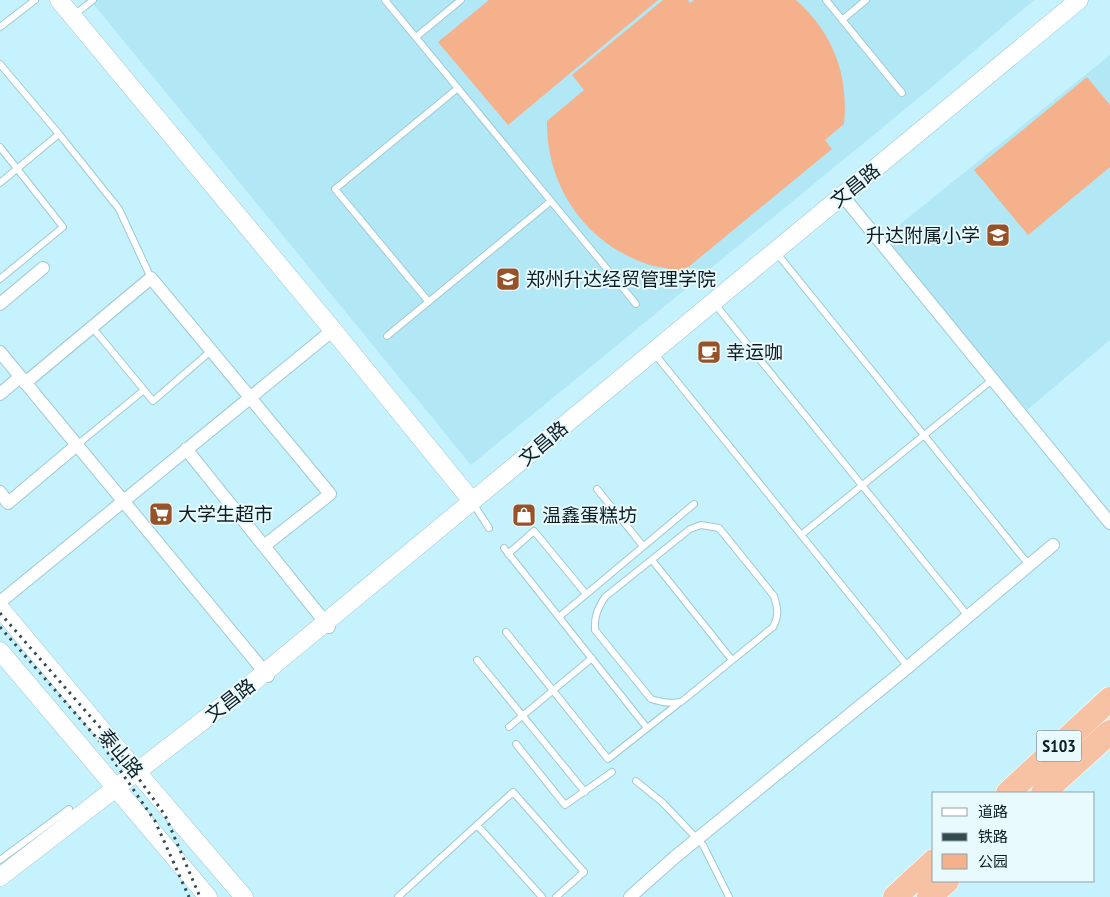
<svg xmlns="http://www.w3.org/2000/svg" width="1110" height="897" viewBox="0 0 1110 897" font-family="'PT Sans Narrow','Noto Sans SC',sans-serif">
<rect width="100%" height="100%" fill="#c6f2fe"/>
<path fill="#b2e8f5" d="M90,0H1034L926,92L471,465Z
M1110,55V340L1027,410L883,238Z"/>
<path fill="#f4b18c" d="M489,0H658L508,125L438,42Z
M663,0H688L690,3L694,0H796C833,33 849,75 844,124L825,140L832,149L675,278C673,276 671,271 668,269C664,267 657,267 653,266C643,263 633,259 624,254C575,228 546,176 547,121L584,90L572,75Z
M1087,77L1110,105V167L1028,235L974,170Z"/>
<g fill="none" stroke-linecap="round" stroke-linejoin="round">
<g stroke="#9ec9d4" stroke-width="8">
<path id="lane" d="M385,0L636,304
M826,0L902,93
M73,16L93,0
M842,20L866,0
M0,27L35,0
M416,37L461,0
M0,64L59,134L119,209L151,278
M0,147L63,227L0,279
M0,183L59,134
M775,251L1029,565
M428,301L335,189L458,88
M714,303L968,616
M387,336L551,201
M654,353L908,667
M144,390L153,401L212,350
M77,445L144,390L92,327
M597,489L643,546
M476,508L489,528
M701,525L719,528L774,596C778,609 779,616 773,627L681,702C669,704 661,702 651,699L595,630C594,616 598,608 605,597L690,529Z
M801,535L992,380
M504,548L647,728
M508,554L534,531L586,594
M652,560L732,660
M559,617L694,504
M506,632L608,759L679,703
M477,660L585,792
M509,727L592,658
M516,744L565,805L612,772
M636,781L662,802L703,845L729,897
M477,825L542,897
M0,860L69,809
M398,897L513,792L584,872L556,897"/>
</g>
<g stroke="#9ec9d4" stroke-width="14">
<path id="street" d="M842,195L1110,523
M0,304L43,268
M0,352L268,676
M25,383L151,278L330,494L264,546
M0,394L20,377
M186,449L329,627
M0,492L8,503L77,445
M0,602L333,330
M630,897L675,857L908,667L1053,545"/>
</g>
<g stroke="#9ec9d4" stroke-width="19">
<path id="secondary" d="M59,0L333,330L472,501
M0,608L137,772L244,897
M0,651L208,897
M0,877L252,683L1079,0"/>
</g>
<g stroke="#fff" stroke-width="25">
<path id="highway" d="M1008,793L1110,699
M1043,793L1110,732
M895,897L934,861
M929,897L947,881"/>
</g>
<use href="#lane" stroke="#fff" stroke-width="6"/>
<use href="#street" stroke="#fff" stroke-width="12"/>
<use href="#secondary" stroke="#fff" stroke-width="18"/>
<use href="#highway" stroke="#f7c1a4" stroke-width="24"/>
<path stroke="#334a50" stroke-width="3" stroke-dasharray="2.5 5" stroke-linecap="butt" d="M0,613L110,739L165,815L200,897
M0,627L102,744L155,821L189,897"/>
</g>
<defs>
<g id="school-square" transform="scale(1.25)"><rect x="-9" y="-9" width="18" height="18" rx="4" fill="#975227" stroke="#e9faff"/><path d="M0-5L7-2L0 1L-7-2ZM-4 1L0 2.5L4 1V4Q0 6-4 4Z" fill="#fff"/></g>
<g id="university-square" transform="scale(1.25)"><rect x="-9" y="-9" width="18" height="18" rx="4" fill="#975227" stroke="#e9faff"/><path d="M0-5L7-2L0 1L-7-2ZM-4 1L0 2.5L4 1V4Q0 6-4 4Z" fill="#fff"/></g>
<g id="cafe-square" transform="scale(1.25)"><rect x="-9" y="-9" width="18" height="18" rx="4" fill="#975227" stroke="#e9faff"/><path d="M-5.5-4.5H6V0H3Q3 3.5 0 3.5H-2.5Q-5.5 3.5-5.5 0ZM3-3.2v2h1.7v-2ZM-6 4.5H4V6H-6Z" fill="#fff"/></g>
<g id="supermarket-square" transform="scale(1.25)"><rect x="-9" y="-9" width="18" height="18" rx="4" fill="#975227" stroke="#e9faff"/><path d="M-6-5.5h2.5l.6 2H6L4.5 2H-2.5L-4.4-4H-6ZM-1.5 3.2a1.3 1.3 0 1 0 .1 0ZM3 3.2a1.3 1.3 0 1 0 .1 0Z" fill="#fff"/></g>
<g id="shop-square" transform="scale(1.25)"><rect x="-9" y="-9" width="18" height="18" rx="4" fill="#975227" stroke="#e9faff"/><path d="M-5-2.5h2.3a2.7 3.5 0 0 1 5.4 0H5L5.5 6h-11ZM-1.5-2.5h3a1.5 2.3 0 0 0-3 0Z" fill="#fff"/></g>
</defs>
<g fill-rule="evenodd">
<use href="#school-square" x="998" y="235"/>
<use href="#university-square" x="508" y="279"/>
<use href="#cafe-square" x="709" y="352"/>
<use href="#supermarket-square" x="161" y="514"/>
<use href="#shop-square" x="524" y="515"/>
</g>
<g text-anchor="middle" stroke-width="4" stroke-linejoin="round" paint-order="stroke">
<rect fill="#e9faff" stroke="#4f6064" stroke-width="1" x="1036.5" y="730.5" width="45" height="31" rx="4"/>
<g font-size="18" font-weight="bold" fill="#0d1e22">
<text x="1059" y="752">S103</text>
</g>
<g font-size="19" fill="#0d1e22" stroke="#e9faff">
<text transform="translate(855 185) rotate(-39)" y="7">文昌路</text>
<text transform="translate(543 443) rotate(-40)" y="7">文昌路</text>
<text transform="translate(230 700) rotate(-38)" y="7">文昌路</text>
<text transform="translate(121 753) rotate(50)" y="7">泰山路</text>
</g>
<g font-size="19" fill="#0d1e22" stroke="#e9faff" text-anchor="start">
<text x="980" y="242" text-anchor="end">升达附属小学</text>
<text x="526" y="286">郑州升达经贸管理学院</text>
<text x="726" y="359">幸运咖</text>
<text x="178" y="521">大学生超市</text>
<text x="542" y="522">温鑫蛋糕坊</text>
</g>
</g>
<rect x="932" y="792" width="162" height="90" fill="#e9faff" stroke="#91a2a7"/>
<rect x="942" y="808" width="25" height="8" fill="#ffffff" stroke="#91a2a7"/>
<text x="978" y="817" font-size="15" fill="#0d1e22">道路</text>
<rect x="942" y="833" width="25" height="8" fill="#334a50" stroke="#91a2a7"/>
<text x="978" y="842" font-size="15" fill="#0d1e22">铁路</text>
<rect x="942" y="854" width="25" height="15" fill="#f4b18c" stroke="#91a2a7"/>
<text x="978" y="867" font-size="15" fill="#0d1e22">公园</text>
</svg>
